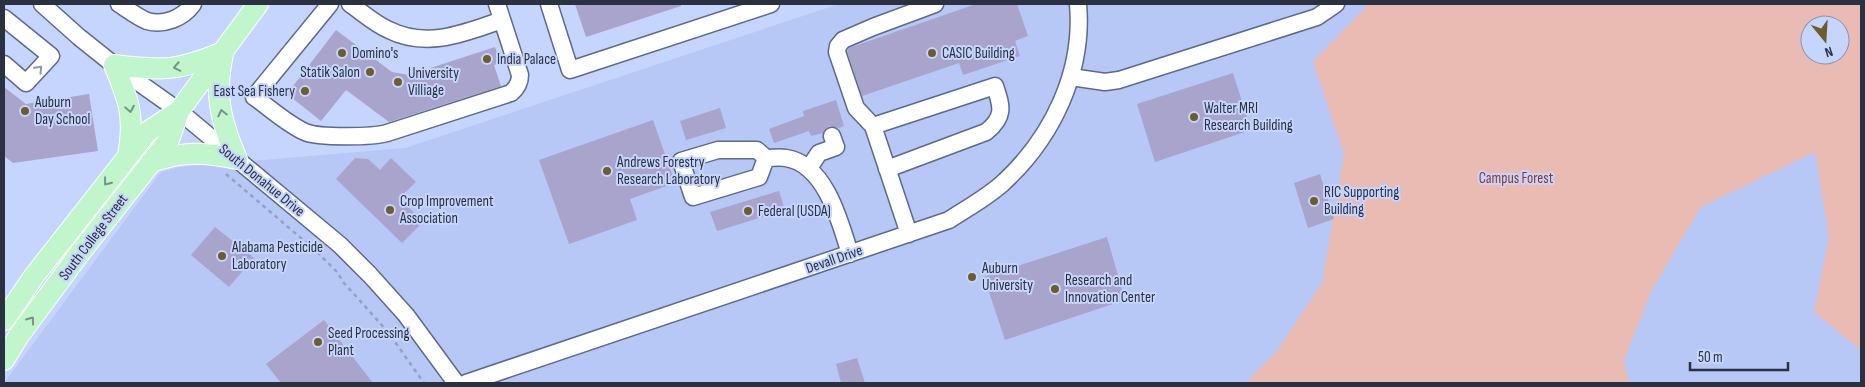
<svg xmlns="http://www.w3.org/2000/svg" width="1865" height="387" viewBox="0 0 1865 387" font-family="'Sofia Sans Condensed',sans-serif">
<rect width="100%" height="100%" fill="#c6d5fd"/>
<path fill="#b7c7f6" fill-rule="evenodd" d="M839,4H1861V383H4L161,172L179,167L405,148ZM1810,25H1840V55H1810Z"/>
<path fill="#eabbb3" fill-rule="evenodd" d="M1369,4H1861V350L1814,312L1829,237L1815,152L1701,207L1651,291L1624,361L1629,383H1245L1277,351L1322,283L1344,154L1313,61ZM1810,25H1840V55H1810Z"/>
<path fill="#a8a4cc" d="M575,4H681V6L586,37Z
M976,4H1017L1028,36L1015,41L1020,56L963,75L959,63L862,96L847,51L849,48Z
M336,30L392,72L409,75L495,47L501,63L494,65L501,86L389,122L346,90L321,121L287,94Z
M1233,73L1251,130L1155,162L1137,104Z
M4,87L26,104L89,94L98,151L13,163L4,156Z
M836,100L844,126L838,128L829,126L823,133L811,136L809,131L774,143L769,129L804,116L803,111Z
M720,108L726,128L686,140L680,121Z
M653,120L675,183L630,199L637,220L569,244L539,160Z
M355,158L368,159L380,170L391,158L416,182L399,198L423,222L402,243L336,179Z
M1320,174L1334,219L1308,228L1294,183Z
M779,191L785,210L717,231L710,212Z
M215,227L254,258L229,287L191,255Z
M1107,237L1125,300L1005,340L984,277Z
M324,320L373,383H281L266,364Z
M857,358L865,383H841L836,364Z"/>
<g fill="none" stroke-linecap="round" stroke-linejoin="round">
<g stroke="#5d698d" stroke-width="19">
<path id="minor" d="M42,4L79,37L114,65L179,111L340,245L370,275L406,315L456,383
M119,4C127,9 137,17 147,21C164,26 183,18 193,4
M330,4L254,97C270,108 287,124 305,132C318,138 374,137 387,133L511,93C517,88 520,83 520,75L497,4
M350,4C363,13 375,24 389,30C427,49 465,33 502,20
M549,4L570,70L771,4
M4,18L51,56L26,83L4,64
M1071,77L1105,82L1119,80L1317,17L1336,4
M873,126L995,86C1002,107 1005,117 986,132L887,169
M766,158L759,177L693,197L681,161L718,150H757L766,158C772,158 780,157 786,158C825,164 840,221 850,254
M809,168L819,153L836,147L832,136
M909,234L873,126L856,108L837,52L838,46L843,40L873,27L935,4
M466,383L949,220C967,208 990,196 1005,181C1053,136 1084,71 1078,4"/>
</g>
<g stroke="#fff" stroke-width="22">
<path id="major" d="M223,54C221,64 219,75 219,86C218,111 227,136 237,159
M128,155C135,116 129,101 114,65C162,71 178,71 223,52
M151,162C185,151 202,152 237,159
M4,320L34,276L147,132L179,111
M4,360L18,337L80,253L169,140L179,111L258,4"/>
</g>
<path stroke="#95a1c1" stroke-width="2.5" stroke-dasharray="4 4" stroke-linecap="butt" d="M226,174L315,250L337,272L344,283L388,332L424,383"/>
<use href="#minor" stroke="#fff" stroke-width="16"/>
<use href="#major" stroke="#c1f5cb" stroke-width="20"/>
</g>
<defs><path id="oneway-chevron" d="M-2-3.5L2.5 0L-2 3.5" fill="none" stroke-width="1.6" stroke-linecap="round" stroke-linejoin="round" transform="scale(1.25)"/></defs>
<g stroke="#769386">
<use href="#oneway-chevron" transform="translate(177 67) rotate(169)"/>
<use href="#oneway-chevron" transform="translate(130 109) rotate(79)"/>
<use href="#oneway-chevron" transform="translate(222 113) rotate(-103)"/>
<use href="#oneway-chevron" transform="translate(107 182) rotate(128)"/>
<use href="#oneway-chevron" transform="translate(31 320) rotate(-54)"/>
</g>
<use stroke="#9598a0" href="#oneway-chevron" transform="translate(39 69) rotate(-47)"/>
<g fill="#6e5c2a" stroke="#c6d5fd" stroke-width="2">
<circle cx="342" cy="53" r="5"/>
<circle cx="932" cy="53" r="5"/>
<circle cx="487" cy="59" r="5"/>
<circle cx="370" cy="72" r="5"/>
<circle cx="398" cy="82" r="5"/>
<circle cx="305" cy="91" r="5"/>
<circle cx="25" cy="111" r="5"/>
<circle cx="1194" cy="117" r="5"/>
<circle cx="607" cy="171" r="5"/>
<circle cx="1314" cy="201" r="5"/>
<circle cx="390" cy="210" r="5"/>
<circle cx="748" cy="211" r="5"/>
<circle cx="222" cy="256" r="5"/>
<circle cx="972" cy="277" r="5"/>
<circle cx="1055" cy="289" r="5"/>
<circle cx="318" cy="342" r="5"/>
</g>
<g text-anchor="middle" stroke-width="4" stroke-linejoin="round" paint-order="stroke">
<g font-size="15" fill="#2b3140" stroke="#c6d5fd" text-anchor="start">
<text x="352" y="58">Domino's</text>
<text x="942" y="58">CASIC Building</text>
<text x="497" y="64">India Palace</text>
<text x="360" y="77" text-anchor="end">Statik Salon</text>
<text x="408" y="78">University<tspan x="408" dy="17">Villiage</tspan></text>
<text x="295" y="96" text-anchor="end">East Sea Fishery</text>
<text x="35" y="107">Auburn<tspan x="35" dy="17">Day School</tspan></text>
<text x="1204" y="113">Walter MRI<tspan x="1204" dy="17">Research Building</tspan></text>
<text x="617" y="167">Andrews Forestry<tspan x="617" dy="17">Research Laboratory</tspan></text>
<text x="1324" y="197">RIC Supporting<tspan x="1324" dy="17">Building</tspan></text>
<text x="400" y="206">Crop Improvement<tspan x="400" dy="17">Association</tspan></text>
<text x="758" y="216">Federal (USDA)</text>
<text x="232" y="252">Alabama Pesticide<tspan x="232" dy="17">Laboratory</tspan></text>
<text x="982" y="273">Auburn<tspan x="982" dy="17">University</tspan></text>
<text x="1065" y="285">Research and<tspan x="1065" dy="17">Innovation Center</tspan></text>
<text x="328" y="338">Seed Processing<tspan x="328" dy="17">Plant</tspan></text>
</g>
<g font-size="15" fill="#8e352a" stroke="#c6d5fd">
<text x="1516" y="183">Campus Forest</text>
</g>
<g font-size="15" fill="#2b3140" stroke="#c6d5fd">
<text transform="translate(262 180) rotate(39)" y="5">South Donahue Drive</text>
<text transform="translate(93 237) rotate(-53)" y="5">South College Street</text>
<text transform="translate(834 259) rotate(-19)" y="5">Devall Drive</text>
</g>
</g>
<rect width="1865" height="387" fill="none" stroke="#2b3140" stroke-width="10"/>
<g transform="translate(1825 40) rotate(162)"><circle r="24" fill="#c6d5fd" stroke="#8893b1"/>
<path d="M0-4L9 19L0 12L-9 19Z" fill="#6e5c2a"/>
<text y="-8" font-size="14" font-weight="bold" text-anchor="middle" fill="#2b3140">N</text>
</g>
<path d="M1690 362v8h98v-8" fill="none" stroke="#2b3140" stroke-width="2.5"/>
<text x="1698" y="362" font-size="15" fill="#2b3140" stroke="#c6d5fd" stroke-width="4" paint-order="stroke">50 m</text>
</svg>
